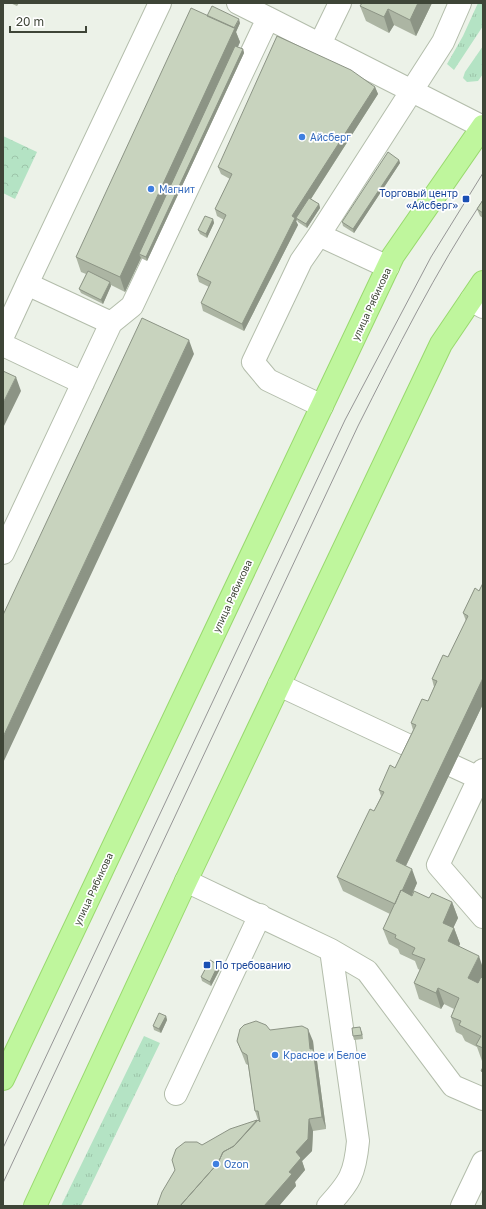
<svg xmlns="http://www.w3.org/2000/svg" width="486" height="1209" viewBox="0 0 486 1209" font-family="'Golos Text',sans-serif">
<defs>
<pattern id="grass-tufts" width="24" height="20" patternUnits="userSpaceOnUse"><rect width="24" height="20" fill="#b4e3c4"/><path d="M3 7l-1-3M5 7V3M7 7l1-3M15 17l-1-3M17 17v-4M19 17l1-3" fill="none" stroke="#9cc4a9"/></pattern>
<pattern id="park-crowns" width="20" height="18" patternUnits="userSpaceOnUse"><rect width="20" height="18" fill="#b4e3c4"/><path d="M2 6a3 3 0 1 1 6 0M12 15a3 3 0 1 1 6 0" fill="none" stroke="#9cc4a9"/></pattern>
</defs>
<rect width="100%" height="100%" fill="#ecf2e8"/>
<path fill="url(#grass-tufts)" d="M478,3H483V26L454,70L447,64L463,36Z
M483,46V74L478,81L467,82L463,78L465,72Z
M144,1036L160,1043L81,1206H61Z"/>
<path fill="url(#park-crowns)" d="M3,136L37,152L15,199L3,193Z"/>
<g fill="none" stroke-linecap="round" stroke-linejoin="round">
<g stroke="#b3bdab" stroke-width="24">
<path id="minor" d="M238,3L268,18
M320,44L340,3
M319,235L443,42L460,3
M27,284L160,3
M471,300L483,307
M3,336L27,284L111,323
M3,345L83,383
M322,406L268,380L253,362L301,261L319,235L388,267
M3,553L111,323L132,306L268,18L483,127
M279,685L416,749
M453,766L479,778
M483,770L438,865L483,917
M186,881L331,950L358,1141C355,1174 350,1182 328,1206
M331,950L367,971L453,1086L483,1099
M176,1094L260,915
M462,1206L483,1162"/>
</g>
<g stroke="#99d96e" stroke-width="24">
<path id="major" d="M3,1079L393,256L483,126
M35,1206L186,881L441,344L483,282"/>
</g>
<use href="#minor" stroke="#fff" stroke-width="22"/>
<use href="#major" stroke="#bff69d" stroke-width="22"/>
<path stroke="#969696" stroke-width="1" d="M3,1148L345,420L431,257L483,173
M3,1183L358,426C397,349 435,272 483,200"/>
</g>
<path fill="#acb5a3" d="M10,3H19L17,6Z
M362,3H432L416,36L394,25L389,33L366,21L360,6Z
M207,16L240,23L236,32L240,42L238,47L243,49L244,53L147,261L141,258L125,292L111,285L103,304L81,293L79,289L86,274L81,272L76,257Z
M375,87L378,94L311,199L319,204L320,208L307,228L298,222L297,220L296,221L298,225L244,331L203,311L201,303L209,287L199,282L197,275L224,220L217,216L215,209L230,179L221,174L218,167Z
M399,160L400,163L354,233L343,226L342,222Z
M483,200V218L480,216L477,209Z
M213,219L214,223L207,238L200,234L198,230Z
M475,588L483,704L406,866L417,883L412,895L429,898L452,902L458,918L453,928H454L460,944L459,946L483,975L481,978L483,979V1061H482L477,1047L465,1041L462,1035L456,1032L451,1017L454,1009L444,1004L441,1009L419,999L414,983L420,970L418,969L415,961L400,954L398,949L389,944L383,929L390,914L343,891L337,877L374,811L381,796L379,790L395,768L413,730L411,723L428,701L434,687L432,679L448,657L466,621L463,613Z
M218,965L220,969L211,986L202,981L201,977Z
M166,1016L167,1020L161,1033L154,1030L153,1026Z
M270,1030L313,1041L314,1051L317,1061L326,1129L313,1131L312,1151L302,1161L305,1170L295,1182L296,1186L279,1206H157L175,1170L202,1145L258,1120L255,1111L248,1065L246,1064L237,1041Z
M362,1031L363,1039L354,1040L353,1036Z"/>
<path fill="#8c9485" d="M418,3H432L416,36L410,20Z
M388,9L394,25L389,33L384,17Z
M239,19L240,23L236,32L240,42L142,255L139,254L141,258L125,292L120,277Z
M243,49L244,53L147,261L146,257Z
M375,87L378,94L298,219L296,218L297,220L296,221L298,225L244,331L242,324L292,216Z
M399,160L400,163L354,233L353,229Z
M319,204L320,208L307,228L306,224Z
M213,219L214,223L207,238L206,234Z
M110,282L111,286L103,304L101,300Z
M189,340L194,354L3,763V737Z
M16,377L21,391L3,428V403Z
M483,678V704L401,876L396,861Z
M412,869L417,883L401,919L396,905Z
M452,902L458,918L448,939L443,923Z
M454,928L460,944L454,957L448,941Z
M479,956L483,968V975L474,994L468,978Z
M218,965L220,969L211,986L210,982Z
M438,988L444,1004L441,1009L436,993Z
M166,1016L167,1020L161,1033L159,1029Z
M308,1029L313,1041L314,1051L317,1061L326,1129L322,1117L310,1049Z
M309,1119L313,1131L312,1151L302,1161L305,1170L295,1182L296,1186L279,1206H264L289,1172L296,1152Z"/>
<path fill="#c8d3be" stroke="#8c9485" d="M362,3H418L410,20L388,9L384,17L360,6Z
M212,6L239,19L234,28L207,16Z
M191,8L235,28L120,277L76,257Z
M277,36L351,70L375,87L292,216L295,218L242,324L201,303L211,282L197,275L226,215L215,209L232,174L218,167Z
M235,46L243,49L146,257L139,254Z
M388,152L399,160L353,229L342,222Z
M309,198L319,204L306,224L296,218Z
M483,200V213L477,209Z
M205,216L213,219L206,234L198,230Z
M88,271L110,282L101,300L79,289Z
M142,318L189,340L3,737V615Z
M3,371L16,377L3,403Z
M483,583V678L396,861L412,869L402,891L401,890L395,904L337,877L370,809L374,811L384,792L379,790L390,765L395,768L416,725L411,723L422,699L428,701L437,681L432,679L443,655L448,657L468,616L463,613L475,588L479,591Z
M401,890L412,896L414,891L429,898L432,893L452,902L443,923L454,928L448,941L479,956L468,978L478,983L481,977L483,979V1048L476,1045L481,1036L459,1025L461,1021L451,1017L459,998L438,988L436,993L414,983L425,959L412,954L415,948L395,938L396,935L383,929Z
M210,960L218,965L210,982L201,977Z
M159,1013L166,1016L159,1029L153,1026Z
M256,1021L266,1025L270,1030L302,1026L308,1029L310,1049H313L322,1117L309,1119L308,1139L296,1152L301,1158L289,1172L292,1174L264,1206H180L218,1163L223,1152L234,1146L258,1120L260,1122L258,1111H255L247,1055L242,1052L237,1041L240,1029L244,1025Z
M360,1027L362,1035L353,1036L352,1028Z
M483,1067V1072L481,1071Z
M257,1120L234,1146L223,1152L218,1163L180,1206H157L162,1192L175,1170L172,1160L176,1149L185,1142H197L202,1145L230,1129Z"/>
<g fill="#3f7fe0" stroke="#fff" stroke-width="1.5">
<circle cx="302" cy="137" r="4"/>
<circle cx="151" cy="189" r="4"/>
<circle cx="275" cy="1055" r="4"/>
<circle cx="216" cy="1164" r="4"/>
</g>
<g fill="#1a4fb4" stroke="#fff" stroke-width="1.5">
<rect x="462" y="195" width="8" height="8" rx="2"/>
<rect x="203" y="961" width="8" height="8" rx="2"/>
</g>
<g text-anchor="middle" stroke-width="3.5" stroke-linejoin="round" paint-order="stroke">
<g font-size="10" fill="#366cbe" stroke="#fff" text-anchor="start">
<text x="310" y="141">Айсберг</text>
<text x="159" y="193">Магнит</text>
<text x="283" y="1059">Красное и Белое</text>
<text x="224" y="1168">Ozon</text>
</g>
<g font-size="10" fill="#164399" stroke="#fff" text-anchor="end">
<text x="458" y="197">Торговый центр<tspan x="458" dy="12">«Айсберг»</tspan></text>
<text x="215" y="969" text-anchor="start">По требованию</text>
</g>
<g font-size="10" fill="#3e4537" stroke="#fff">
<text transform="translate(371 304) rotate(-65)" y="4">улица Рябикова</text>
<text transform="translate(232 596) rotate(-65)" y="4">улица Рябикова</text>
<text transform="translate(93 889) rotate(-65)" y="4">улица Рябикова</text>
</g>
</g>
<rect width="486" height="1209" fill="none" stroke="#3e4537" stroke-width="8"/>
<path d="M10 26v6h76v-6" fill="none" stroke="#3e4537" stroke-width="2"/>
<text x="16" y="26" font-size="12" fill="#3e4537" stroke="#ffffff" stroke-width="3" paint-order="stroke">20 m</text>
</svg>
